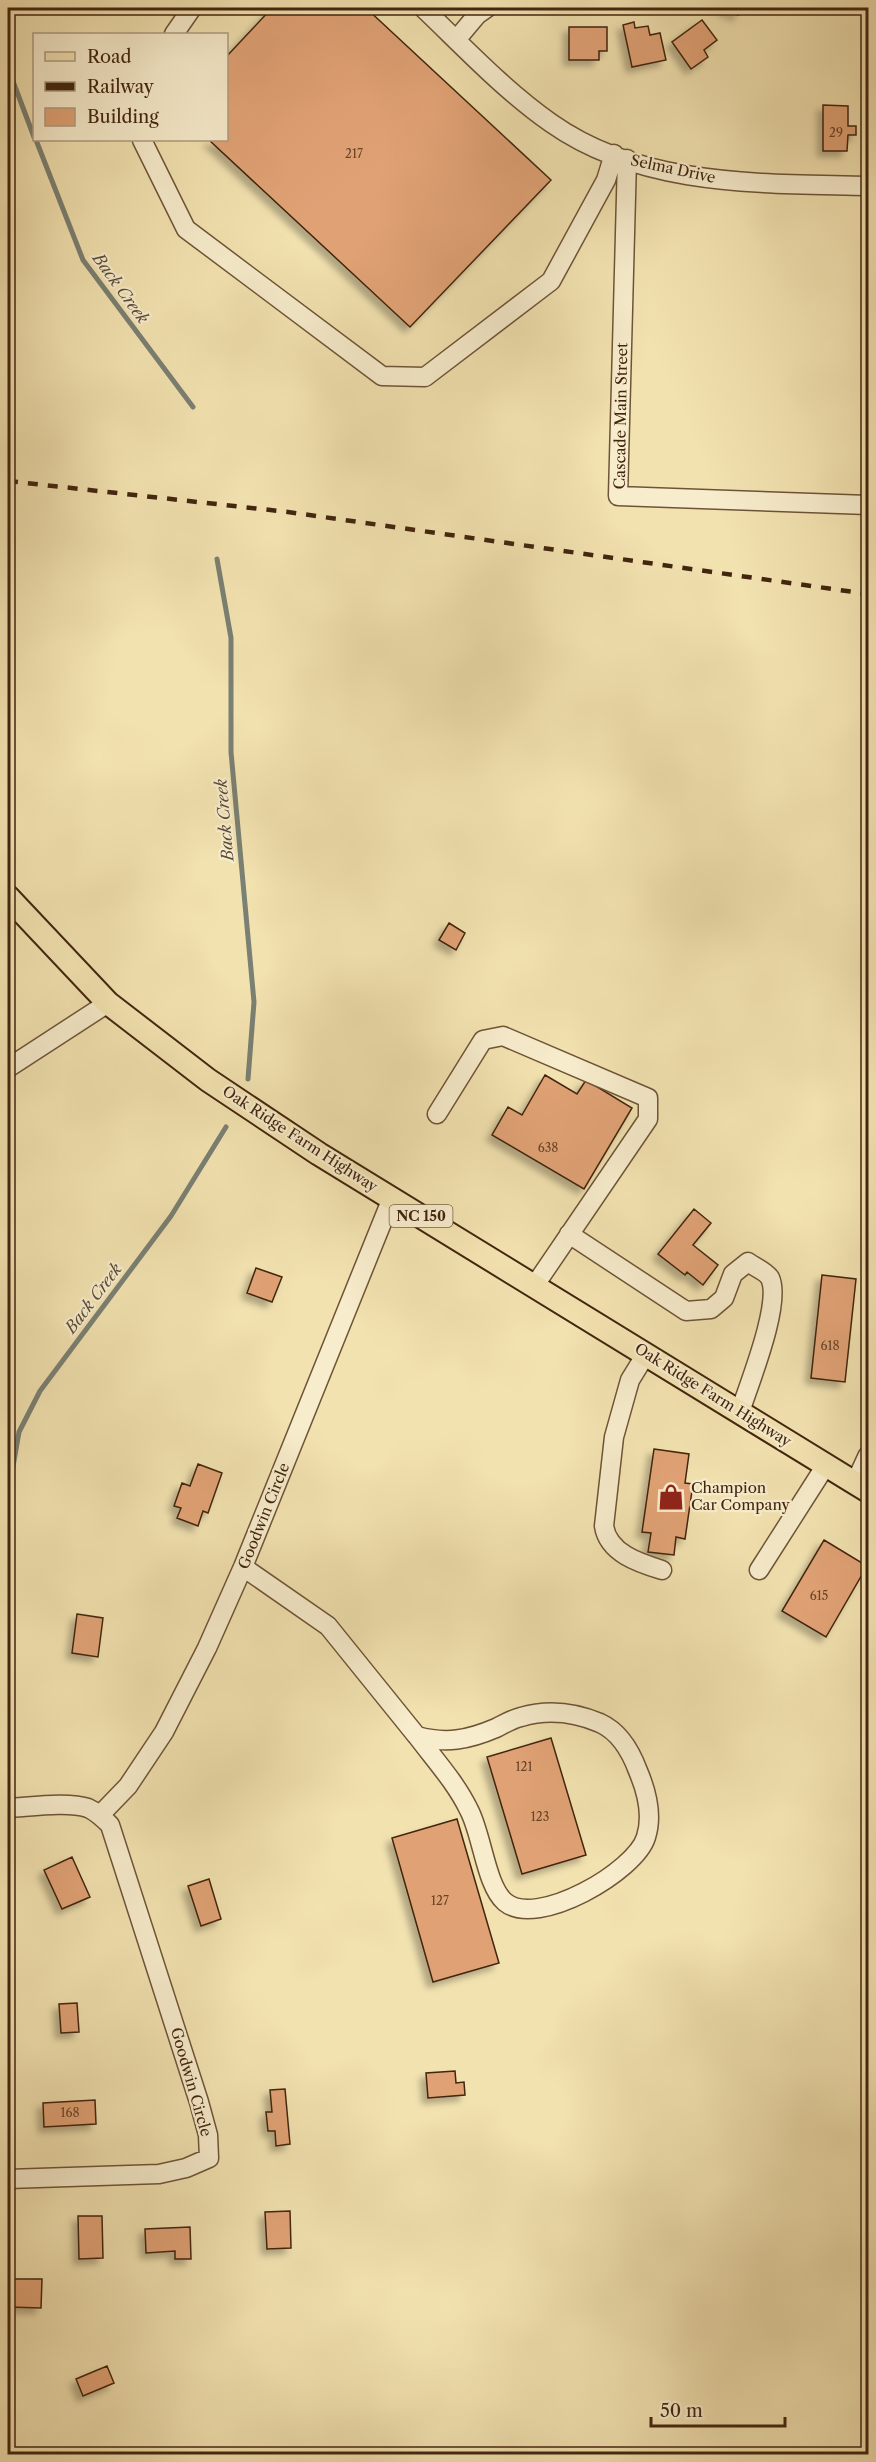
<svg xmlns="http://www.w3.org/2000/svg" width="876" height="2462" viewBox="0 0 876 2462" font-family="'Libre Caslon Text',serif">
<defs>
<filter id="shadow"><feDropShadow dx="-5.5" dy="5.5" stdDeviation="3" flood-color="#0004"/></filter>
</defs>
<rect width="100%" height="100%" fill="#f2e2b0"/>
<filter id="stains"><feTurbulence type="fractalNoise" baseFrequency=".00333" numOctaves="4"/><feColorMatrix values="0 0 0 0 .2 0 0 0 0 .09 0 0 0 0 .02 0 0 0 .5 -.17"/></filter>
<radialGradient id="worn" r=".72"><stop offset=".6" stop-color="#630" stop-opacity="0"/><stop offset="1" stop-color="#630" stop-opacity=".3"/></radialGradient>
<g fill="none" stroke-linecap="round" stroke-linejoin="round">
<path stroke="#7a8073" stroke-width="5" d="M8,68L34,137
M36,140L83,260L193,407
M217,559L231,638V752L254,1002L248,1079
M8,1495L19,1432L40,1391L171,1216L226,1127"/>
</g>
<path fill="#e0a275" stroke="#42250f" stroke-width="1.5" filter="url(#shadow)" d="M272,8H366L551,180L410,327L209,140H226V57Z
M721,8H741L738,15Z
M702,20L717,40L704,50L708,57L691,69L672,42Z
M634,22L635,28L648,26L650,35L660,33L666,60L632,67L623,25Z
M569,27H607V51H599V60H569Z
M823,105L848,106V126H856V135H848L847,151H823Z
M449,923L465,933L456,950L439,940Z
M545,1075L577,1094L586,1080L632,1108L584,1189L492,1135L508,1107L522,1115Z
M694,1209L711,1223L693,1245L718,1265L703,1285L687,1272L685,1275L658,1254Z
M256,1268L282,1277L272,1302L247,1293Z
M822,1275L856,1279L845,1382L811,1378Z
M654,1449L689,1454L685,1483L693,1484L685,1539L676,1537L674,1555L648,1552L651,1533L642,1532Z
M198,1464L222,1473L208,1513L203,1511L198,1526L177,1518L181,1508L174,1506L182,1483L190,1486Z
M824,1540L867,1566L826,1637L782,1611Z
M77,1614L103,1618L98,1657L72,1653Z
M551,1738L586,1855L522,1874L487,1757Z
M457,1819L499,1963L433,1982L392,1838Z
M72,1857L90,1897L62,1909L44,1870Z
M209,1879L221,1919L201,1926L188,1886Z
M77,2003L79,2032L61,2033L59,2004Z
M455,2071L456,2083L464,2082L465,2095L428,2098L426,2073Z
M285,2089L290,2144L276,2146L275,2131H268L266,2112H272L270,2090Z
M95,2100L96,2124L44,2127L43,2103Z
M290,2211L291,2248L267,2249L265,2212Z
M78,2216H102L103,2258L79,2259Z
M190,2227L191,2259H175V2251L146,2253L145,2229Z
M8,2279H42L41,2308L8,2307Z
M107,2366L114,2383L83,2396L76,2379Z"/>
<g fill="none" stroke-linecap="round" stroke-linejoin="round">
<g stroke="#6e5437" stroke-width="21">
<path id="minor" d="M423,8C464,47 504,90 551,123C643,188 762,183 868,186
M174,34L192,8
M456,40L477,15L487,8
M142,140L186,229L382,376L425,377L551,281L606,180L614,154
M627,159L618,496L868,505
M8,1068L108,1003
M437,1114L483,1040L503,1036L648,1098V1119L535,1285
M569,1234L686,1311L711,1309L724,1298L733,1274L748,1262C754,1267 766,1271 770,1278C782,1303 749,1384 740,1412
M646,1354L630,1380L614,1437L604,1526C608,1553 639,1563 662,1570
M855,1483L868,1455
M243,1567L328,1626L416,1735L417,1736C435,1760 456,1783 469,1810C482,1834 486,1886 505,1902C537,1929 636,1871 646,1837C653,1815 647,1792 638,1771C631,1752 620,1732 600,1723C574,1712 548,1709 521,1717C512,1719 504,1724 496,1728C468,1740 446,1744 417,1736
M759,1570L826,1465
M8,1808C29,1807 68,1801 88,1808C97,1812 103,1818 110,1825L199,2102L208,2135L209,2158L186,2168L159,2174L8,2179
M100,1815L128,1786L164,1732L207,1648L243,1567L392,1198"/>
</g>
<g stroke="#42250f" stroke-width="26">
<path id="major" d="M8,897L108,1003L208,1080L319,1154L868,1491"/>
</g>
<use href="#minor" stroke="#f7eccc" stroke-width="18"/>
<use href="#major" stroke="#f2e2b0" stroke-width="22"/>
<path stroke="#42250f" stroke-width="4.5" stroke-dasharray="10 10" stroke-linecap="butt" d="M8,481L288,512L868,594"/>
</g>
<defs>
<g id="shop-bare" transform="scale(2.07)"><path d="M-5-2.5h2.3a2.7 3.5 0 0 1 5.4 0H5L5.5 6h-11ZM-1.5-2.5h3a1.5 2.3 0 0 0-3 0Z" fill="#8f2418" stroke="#f7eccc" stroke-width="2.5" paint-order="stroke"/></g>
</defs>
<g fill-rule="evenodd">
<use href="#shop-bare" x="671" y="1497"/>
</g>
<g text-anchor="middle" stroke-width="4.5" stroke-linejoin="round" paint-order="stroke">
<g font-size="12" fill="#6a4428">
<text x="836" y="137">29</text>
<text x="354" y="158">217</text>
<text x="548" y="1152">638</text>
<text x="830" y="1350">618</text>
<text x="819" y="1600">615</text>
<text x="524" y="1771">121</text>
<text x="540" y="1821">123</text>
<text x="440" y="1905">127</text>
<text x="70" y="2117">168</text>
</g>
<rect fill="#f7eccc" stroke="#786148" stroke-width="1.5" x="389.5" y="1205" width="63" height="22" rx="4.5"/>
<g font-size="14" font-weight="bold" fill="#42250f">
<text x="421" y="1221">NC 150</text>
</g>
<g font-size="15" fill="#42250f" stroke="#f7eccc">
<text transform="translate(673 169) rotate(12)" y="5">Selma Drive</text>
<text transform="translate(621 416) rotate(-89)" y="5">Cascade Main Street</text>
<text transform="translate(300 1139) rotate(33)" y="5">Oak Ridge Farm Highway</text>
<text transform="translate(713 1395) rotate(32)" y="5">Oak Ridge Farm Highway</text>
<text transform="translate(264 1516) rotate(-68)" y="5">Goodwin Circle</text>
<text transform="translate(191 2082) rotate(74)" y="5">Goodwin Circle</text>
</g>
<g font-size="15" fill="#42250f" stroke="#f7eccc" text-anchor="start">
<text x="691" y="1493">Champion<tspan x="691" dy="17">Car Company</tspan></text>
</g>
<g font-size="16" font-style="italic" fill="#594b38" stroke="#f7eccc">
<text transform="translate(121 288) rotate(54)" y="6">Back Creek</text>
<text transform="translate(224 820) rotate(-95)" y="6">Back Creek</text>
<text transform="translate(93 1298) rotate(-53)" y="6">Back Creek</text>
</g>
</g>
<rect width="876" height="2462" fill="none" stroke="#f2e2b0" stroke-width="30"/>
<rect x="9" y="9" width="858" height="2444" fill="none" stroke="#42250f" stroke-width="3"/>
<rect x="15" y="15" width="846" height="2432" fill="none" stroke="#42250f" stroke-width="1.5"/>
<rect x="33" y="33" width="195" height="108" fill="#f7eccc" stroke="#af9c80" stroke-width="1.5"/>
<rect x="45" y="52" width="30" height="9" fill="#f2e2b0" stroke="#af9c80" stroke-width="1.5"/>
<text x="87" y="63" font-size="18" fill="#42250f">Road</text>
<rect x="45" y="82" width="30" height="9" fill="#42250f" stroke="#af9c80" stroke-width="1.5"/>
<text x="87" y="93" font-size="18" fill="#42250f">Railway</text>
<rect x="45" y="108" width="30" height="18" fill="#e0a275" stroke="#af9c80" stroke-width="1.5"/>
<text x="87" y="123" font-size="18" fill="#42250f">Building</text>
<path d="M651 2417v9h134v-9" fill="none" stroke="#42250f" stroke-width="3"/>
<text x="660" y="2417" font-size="18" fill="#42250f" stroke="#f7eccc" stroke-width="4.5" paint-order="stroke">50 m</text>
<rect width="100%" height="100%" filter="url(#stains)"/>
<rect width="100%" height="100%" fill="url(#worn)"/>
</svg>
